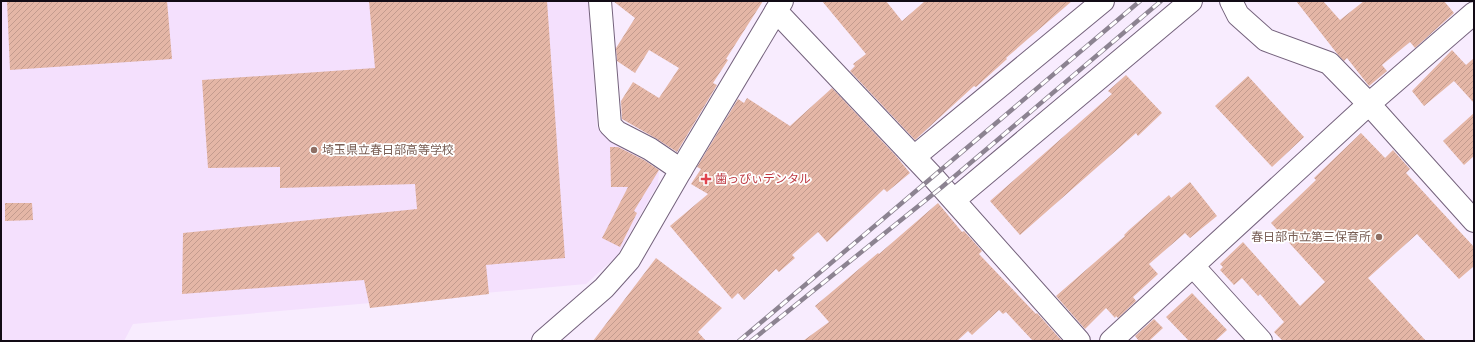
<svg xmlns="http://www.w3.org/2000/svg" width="1475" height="342" viewBox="0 0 1475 342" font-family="'Libre Baskerville','Noto Sans JP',serif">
<defs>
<pattern id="building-hatch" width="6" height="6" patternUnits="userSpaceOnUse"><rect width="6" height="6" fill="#e4b6a6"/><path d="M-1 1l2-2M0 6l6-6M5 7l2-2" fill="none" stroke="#c39b8e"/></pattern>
</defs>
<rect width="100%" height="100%" fill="#f8ecfe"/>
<path fill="#f4e0fd" d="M1,1H589L597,127L659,172L658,184L617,256L586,284L133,324L124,341H1Z"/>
<path fill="url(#building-hatch)" d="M7,1H167L172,59L10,70Z
M369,1H547L565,258L486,265L489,294L370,308L364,280L182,294L183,233L417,209L415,184L280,188V167L208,168L202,80L375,68Z
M613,1H763L726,59L728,60L713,83L717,85L677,152L657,139L622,119L621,101L633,82L659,98L679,68L649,50L635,73L617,61L616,48L635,18Z
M822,1H886L902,21L925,1H1072L1006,58L1007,59L976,87L974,86L915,140L850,71L855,66L853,64L866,54Z
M1296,1H1323L1340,20L1364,1H1444L1454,13L1415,48L1410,42L1382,65L1387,71L1369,86L1347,58L1344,61L1339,56Z
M1452,50L1466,65L1474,58V103L1454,81L1424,106L1412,91Z
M1126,75L1162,113L1138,136L1136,133L1020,235L990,201L1112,94L1108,91Z
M1248,76L1304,137L1272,167L1215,106Z
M832,88L896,156L910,173L887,192L884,189L827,242L818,232L792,255L795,258L779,272L776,269L744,300L738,293L732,299L670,226L708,194L691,184L701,169L697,167L738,99L744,103L747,98L790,126Z
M1474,113V156L1464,165L1443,141Z
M1361,133L1385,158L1393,150L1410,169L1406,173L1474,247V266L1459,279L1417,234L1368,278L1426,341H1283L1274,332L1284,322L1260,294L1258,296L1242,278L1234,285L1220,270L1223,267L1220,264L1243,242L1300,306L1325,282L1271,223L1316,180L1314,178Z
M610,147H618L644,160L659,170L634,211L637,213L620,247L602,238L628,187H611Z
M1190,182L1217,216L1190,238L1185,233L1149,264L1158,274L1133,297L1136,301L1118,318L1116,316L1115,318L1106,308L1085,329L1056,296L1125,236L1124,235L1129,230L1169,195L1171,198Z
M5,203H32L33,220L5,221Z
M938,203L962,232L964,231L982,251L979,254L1036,314L1037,313L1062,341H1033L1006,312L1003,314L999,310L972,335L968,331L957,341H803L829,322L815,306L878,253L879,254Z
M656,258L722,308L698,332L706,341H593Z
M1192,293L1227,330L1215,341H1189L1166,317Z
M1154,319L1163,328L1149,341H1139L1135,336Z"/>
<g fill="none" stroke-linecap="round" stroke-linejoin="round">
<g stroke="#74627c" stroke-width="24">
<path id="street" d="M600,1L610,125L617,132L650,149L681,170
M1231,1L1238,15L1266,40L1329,63L1369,104L1474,221
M776,11L933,177L1079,341
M914,157L1103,1
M954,200L1191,1
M1193,266L1261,341
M1111,341L1369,104L1474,13"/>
</g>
<g stroke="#74627c" stroke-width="24">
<path id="secondary" d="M543,341L604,288L629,260L681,170L782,1"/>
</g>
<use href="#street" stroke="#fff" stroke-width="22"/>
<use href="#secondary" stroke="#fff" stroke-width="22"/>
<g stroke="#8c8391" stroke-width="4.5">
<path id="rail" d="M739,341L1140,1
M751,341L942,187L1161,1"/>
</g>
<use href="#rail" stroke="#fff" stroke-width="3" stroke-dasharray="9" stroke-linecap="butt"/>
</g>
<g fill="#8d6e63" stroke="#fff" stroke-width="1.5">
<circle cx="314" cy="150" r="4"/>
<circle cx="1379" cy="237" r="4"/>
</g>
<path fill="#e0444e" stroke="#fff" stroke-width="1.5" d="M704 173h4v4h4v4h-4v4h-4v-4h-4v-4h4z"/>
<g text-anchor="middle" stroke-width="3.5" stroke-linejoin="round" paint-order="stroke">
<g font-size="12" fill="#785e54" stroke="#fff" text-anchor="start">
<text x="322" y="154">埼玉県立春日部高等学校</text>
<text x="1371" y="241" text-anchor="end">春日部市立第三保育所</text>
</g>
<g font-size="12" fill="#be3a42" stroke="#fff" text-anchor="start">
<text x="715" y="183">歯っぴぃデンタル</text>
</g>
</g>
<rect width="1475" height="342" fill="none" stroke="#120b15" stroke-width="4"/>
</svg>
